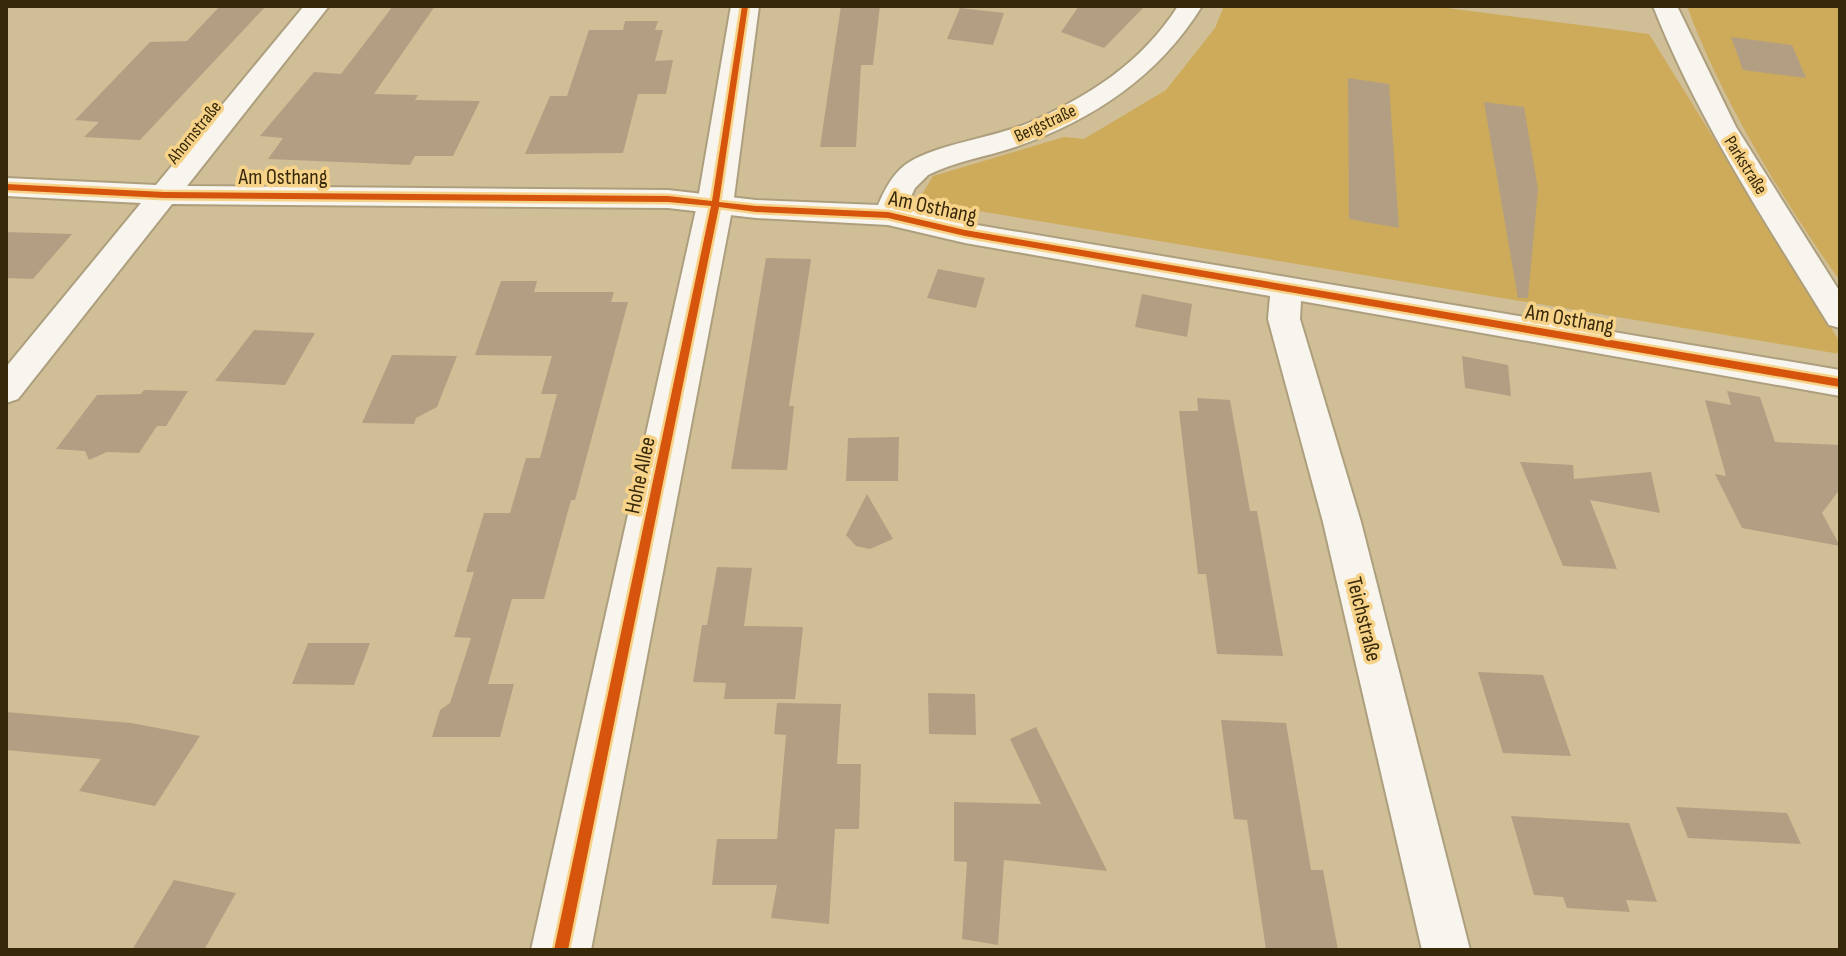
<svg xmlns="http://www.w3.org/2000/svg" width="1846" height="956" viewBox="0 0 1846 956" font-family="'Sofia Sans Condensed',sans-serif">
<rect width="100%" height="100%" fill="#d0be96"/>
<path fill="#cdab5a" d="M1224,6H1432L1649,34L1840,342V354L918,201L933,176L1064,137L1084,139L1166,90L1215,28Z
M1687,6H1840V281C1784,202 1720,97 1687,6Z"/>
<path fill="#b29f83" d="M220,6H266L140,140L84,137L99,122L75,120L150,42L187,41Z
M393,6H435L374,94L418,95L415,100L480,101L453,156H415L410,165L268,159L283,138L260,136L314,72L341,74Z
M841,6H880L873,65H861L856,147H820Z
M1079,6H1145L1104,48L1061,32Z
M960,8L1004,13L993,45L947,39Z
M625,21H658L655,30H663L655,61L673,60L666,94H638L623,153L525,154L550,96H567L589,30H623Z
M1731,37L1792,45L1806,78L1743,70Z
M1348,78L1389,84L1399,228L1349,219Z
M1484,102L1524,107L1538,189L1528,298H1518Z
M6,232L72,234L33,279L6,278Z
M766,258L811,259L789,406H794L787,470L731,469Z
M938,269L985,278L976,308L927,298Z
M501,281H537L534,292H614L611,302H628L575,500H571L544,599H512L488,684H514L500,737H432L440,710L450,703L471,638L454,637L474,572H466L484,513H510L526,458H540L557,394H541L552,356L475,355Z
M1142,294L1192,304L1187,337L1135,327Z
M254,330L315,333L285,385L215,381Z
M392,355L457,356L437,407L416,418L414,424L362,423Z
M1462,356L1508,365L1511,396L1465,388Z
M144,390L188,391L166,426H157L139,453L107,452L89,460L85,451L56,449L97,395L141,394Z
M1727,391L1760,397L1775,442L1840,445V489L1822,513L1840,546L1742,528L1715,474L1726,476L1705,400L1731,405Z
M1197,398L1230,400L1250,511H1257L1283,656L1217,654L1206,574H1198L1179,411H1198Z
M899,437L898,481H846L848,438Z
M1520,462L1573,465L1574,479L1651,472L1660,513L1590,500L1617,569L1563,566Z
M867,494L893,539L870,549L856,546L846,535Z
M717,567L752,568L744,626L803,627L795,699H724L726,683L693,682L702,625H707Z
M308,643H370L354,685L292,684Z
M1478,672L1543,675L1571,756L1503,753Z
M928,693L975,694L976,735L929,734Z
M777,703L841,704L837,764H861L859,829H835L829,924L771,918L777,885H712L717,839H777L786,735L774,734Z
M6,712L131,723L200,736L155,806L79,791L101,759L6,750Z
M1221,720L1286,723L1311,870H1323L1338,950H1266L1247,820L1234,819Z
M1036,727L1107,871L1004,860L998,945L962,939L967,862L954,861V802L1041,804L1010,739Z
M1676,807L1787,813L1801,844L1688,838Z
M1511,816L1629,823L1657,902L1626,900L1630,912L1567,908L1563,897L1534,895Z
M174,880L236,893L204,950H132Z"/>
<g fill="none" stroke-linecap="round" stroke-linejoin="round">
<g stroke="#ad9f7e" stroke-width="4">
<path id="minor" d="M304,6H329L187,186L668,190L756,200L878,205C884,191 892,175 905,165C932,145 992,138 1026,124C1087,98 1142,63 1178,6H1202C1158,77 1093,120 1015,147C986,157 955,161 928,175L915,188L905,209L965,223L1840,370V396L1301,301L1300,319L1361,522L1470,950H1422L1323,522L1268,319L1270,296L965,243L888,225L756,218L668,208L172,204L18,399L6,403V367L141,203L6,196V178L156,185Z
M1653,6H1677L1736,127L1840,292V328L1829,325C1765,221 1698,120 1653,6Z"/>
</g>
<g stroke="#ad9f7e" stroke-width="4">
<path id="tertiary" d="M731,6H759L733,205L591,950H531L697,205Z"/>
</g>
<use href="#minor" fill="#f8f5ef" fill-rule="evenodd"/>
<use href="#tertiary" fill="#f8f5ef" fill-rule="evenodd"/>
<g stroke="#f7d38a" stroke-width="5">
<path id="cycleway" d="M742,6H748L719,202L756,206L888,212L965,230L1840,379V387L965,236L888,218L756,212L719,207L568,950H554L711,206L668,202L164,198L6,190V184L164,192L668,196L712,201Z"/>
</g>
<use href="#cycleway" fill="#d6540c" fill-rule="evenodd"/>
</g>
<g text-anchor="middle" stroke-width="7" stroke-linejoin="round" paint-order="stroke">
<g font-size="18" fill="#362809" stroke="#f7d38a">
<text transform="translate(1045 123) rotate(-25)" y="6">Bergstraße</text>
<text transform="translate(194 132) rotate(-51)" y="6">Ahornstraße</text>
<text transform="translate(1746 165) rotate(58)" y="6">Parkstraße</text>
</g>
<g font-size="22" fill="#362809" stroke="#f7d38a">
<text x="283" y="184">Am Osthang</text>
<text transform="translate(933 206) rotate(12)" y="8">Am Osthang</text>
<text transform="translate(1570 318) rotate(10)" y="8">Am Osthang</text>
<text transform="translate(639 475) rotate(-78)" y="8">Hohe Allee</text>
<text transform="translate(1365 619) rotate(76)" y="8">Teichstraße</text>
</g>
</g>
<rect width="1846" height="956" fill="none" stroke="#362809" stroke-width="16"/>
</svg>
